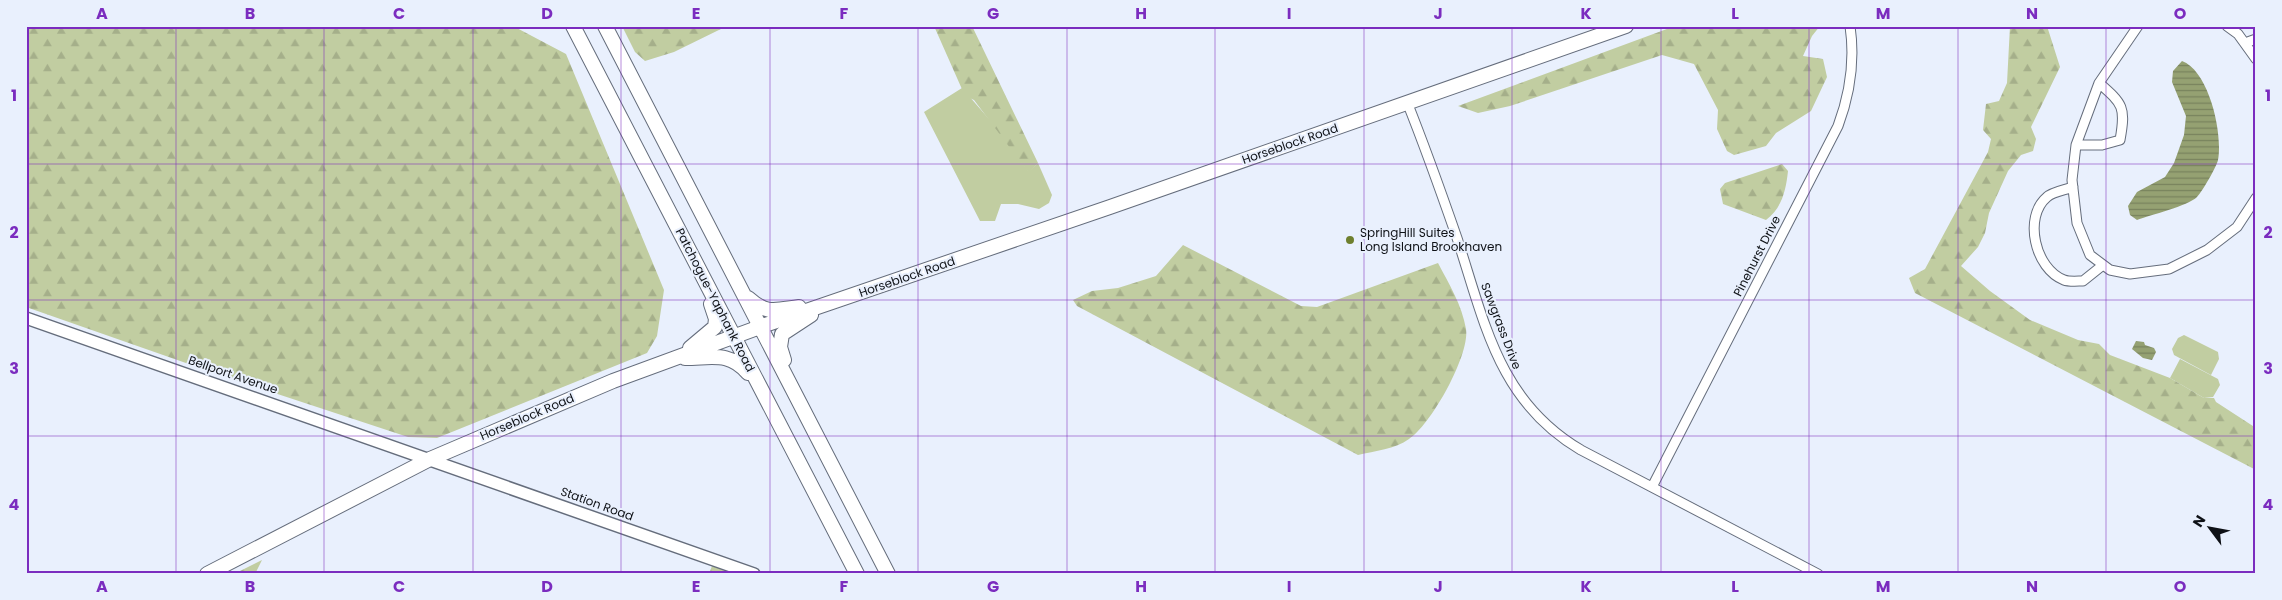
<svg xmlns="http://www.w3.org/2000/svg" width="2282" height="600" viewBox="0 0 2282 600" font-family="Poppins,sans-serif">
<defs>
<pattern id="forest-firs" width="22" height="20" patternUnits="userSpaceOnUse" patternTransform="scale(1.25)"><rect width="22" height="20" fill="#c1cda1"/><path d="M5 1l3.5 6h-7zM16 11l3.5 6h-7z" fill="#a5af8a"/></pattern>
<pattern id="water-rules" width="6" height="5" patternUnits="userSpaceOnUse" patternTransform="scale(1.25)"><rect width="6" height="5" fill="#95a172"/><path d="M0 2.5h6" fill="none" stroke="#78825d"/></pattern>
</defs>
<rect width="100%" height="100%" fill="#e9f0fd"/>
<path fill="#c1cda1" d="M962,88L995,126L1029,172L1038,163L1052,195L1049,203L1039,209L1018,204H1001L995,221H980L924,112Z
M2184,335L2218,352L2219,359L2211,375L2174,355L2172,349L2178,338Z
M2180,359L2218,379L2220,385L2213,397L2204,398L2170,378Z"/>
<path fill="url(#forest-firs)" d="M26,26H513L566,54L664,290L657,336L647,353L437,438L408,437L223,376L26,307Z
M622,26H727L674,52L645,61L635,52Z
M934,26H972L1038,163L1029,173L974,100L965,96Z
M1675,26H1820L1812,36L1803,56L1823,59L1827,77L1811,111L1776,133L1766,146L1734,155L1727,151L1717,129L1718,110L1694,64L1662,55L1510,106L1478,113L1458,106Z
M2010,26H2047L2060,67L2031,127L2036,139L2033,151L2021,155L2008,171L1989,213L1985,233L1978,247L1961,266L1990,291L2030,320L2078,340L2099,344L2110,355L2170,378L2204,398H2214L2216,402L2256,428V470L1915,293L1909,278L1925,269L1988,152L1991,139L1983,130L1986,104L1999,101L2007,83Z
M1782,164L1788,171C1786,190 1782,208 1766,220L1723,204L1720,189L1725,183Z
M1183,245L1301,306L1317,307L1438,263C1449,284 1462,305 1466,329C1470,355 1431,425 1409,439C1395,449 1375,451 1358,455L1077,306L1073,300L1092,291L1118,288L1156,276Z
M262,560L255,574H234Z
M712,566L734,574H709Z"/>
<path fill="url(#water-rules)" d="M2182,61C2209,71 2223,133 2218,160C2217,166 2202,192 2197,197C2188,206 2150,215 2137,220L2130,215L2128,206L2137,192L2165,177L2174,163L2184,135L2186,116L2172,82L2173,71Z
M2136,341L2144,342L2145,345L2154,348L2156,352L2152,360L2143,358L2132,349Z"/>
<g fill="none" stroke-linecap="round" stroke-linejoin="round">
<g stroke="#656d7c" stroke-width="11">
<path id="minor" d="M2138,26L2099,83L2076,145L2072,180L2077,223L2090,255L2110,270L2130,274L2169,269L2207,250L2237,227L2256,198
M2227,26L2238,34L2256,59
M2245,43L2256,39
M1407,102C1425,147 1441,192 1457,238C1485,323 1498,401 1581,450L1818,574
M2076,145H2102L2120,140C2126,107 2123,104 2099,83
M2073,187C2065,190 2052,192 2047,197C2023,217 2035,269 2064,280C2069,282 2078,281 2083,281L2103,265
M1652,487L1838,126C1850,94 1855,60 1850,26"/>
</g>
<g stroke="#656d7c" stroke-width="14">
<path id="secondary" d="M26,318L754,574"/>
</g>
<g stroke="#656d7c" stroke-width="16">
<path id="primary" d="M573,26L857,574
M605,26L888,574
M748,298C767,315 775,310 799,307
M690,348L715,327L716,319L711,304
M685,358C712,358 729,351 748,373
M784,360L780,347L782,334L811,315
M207,574L430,459L613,381L768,324L1110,207L1626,26"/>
</g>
<use href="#minor" stroke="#fff" stroke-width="9"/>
<use href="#secondary" stroke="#fff" stroke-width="11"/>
<use href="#primary" stroke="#fff" stroke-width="14"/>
</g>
<path fill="none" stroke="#7b2cbf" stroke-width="1" stroke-opacity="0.55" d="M176,26V574M324,26V574M473,26V574M621,26V574M770,26V574M918,26V574M1067,26V574M1215,26V574M1364,26V574M1512,26V574M1661,26V574M1809,26V574M1958,26V574M2106,26V574M26,164H2256M26,300H2256M26,436H2256"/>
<circle fill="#6e7f2e" stroke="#e9f0fd" stroke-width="2" cx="1350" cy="240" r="5"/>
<g text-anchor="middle" stroke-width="4" stroke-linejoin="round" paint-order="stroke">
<g font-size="12" fill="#0e1116" stroke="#e9f0fd">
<text transform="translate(1290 144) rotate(-19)" y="4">Horseblock Road</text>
<text transform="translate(1757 256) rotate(-63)" y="4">Pinehurst Drive</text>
<text transform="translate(907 277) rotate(-19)" y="4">Horseblock Road</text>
<text transform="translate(715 300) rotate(63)" y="4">Patchogue-Yaphank Road</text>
<text transform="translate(1501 326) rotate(69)" y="4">Sawgrass Drive</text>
<text transform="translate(233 375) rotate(19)" y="4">Bellport Avenue</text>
<text transform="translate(527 417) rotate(-23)" y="4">Horseblock Road</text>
<text transform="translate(597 504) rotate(20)" y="4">Station Road</text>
</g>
<g font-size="12" fill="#0e1116" stroke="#e9f0fd" text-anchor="start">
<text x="1360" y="237">SpringHill Suites<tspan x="1360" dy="14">Long Island Brookhaven</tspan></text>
</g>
</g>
<rect width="2282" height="600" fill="none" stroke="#e9f0fd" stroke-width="55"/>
<g transform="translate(2210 528) rotate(302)" stroke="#e9f0fd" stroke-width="4" paint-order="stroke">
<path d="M0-4L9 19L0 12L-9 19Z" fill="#0e1116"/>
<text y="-8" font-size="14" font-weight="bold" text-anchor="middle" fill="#0e1116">N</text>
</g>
<rect x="28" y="28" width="2226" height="544" fill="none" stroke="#7b2cbf" stroke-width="2"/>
<g font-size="16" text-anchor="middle" font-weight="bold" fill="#7b2cbf">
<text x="102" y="19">A</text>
<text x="250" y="19">B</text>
<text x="399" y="19">C</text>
<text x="547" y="19">D</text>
<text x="696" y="19">E</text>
<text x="844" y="19">F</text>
<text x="993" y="19">G</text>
<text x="1141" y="19">H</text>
<text x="1289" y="19">I</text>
<text x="1438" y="19">J</text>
<text x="1586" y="19">K</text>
<text x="1735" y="19">L</text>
<text x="1883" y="19">M</text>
<text x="2032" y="19">N</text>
<text x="2180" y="19">O</text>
<text x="14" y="101">1</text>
<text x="2268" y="101">1</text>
<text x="14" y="238">2</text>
<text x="2268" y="238">2</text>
<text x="14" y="374">3</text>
<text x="2268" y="374">3</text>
<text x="14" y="510">4</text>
<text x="2268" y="510">4</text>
<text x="102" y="592">A</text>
<text x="250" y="592">B</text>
<text x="399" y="592">C</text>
<text x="547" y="592">D</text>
<text x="696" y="592">E</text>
<text x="844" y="592">F</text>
<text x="993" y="592">G</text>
<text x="1141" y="592">H</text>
<text x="1289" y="592">I</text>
<text x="1438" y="592">J</text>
<text x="1586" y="592">K</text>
<text x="1735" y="592">L</text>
<text x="1883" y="592">M</text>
<text x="2032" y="592">N</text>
<text x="2180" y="592">O</text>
</g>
</svg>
